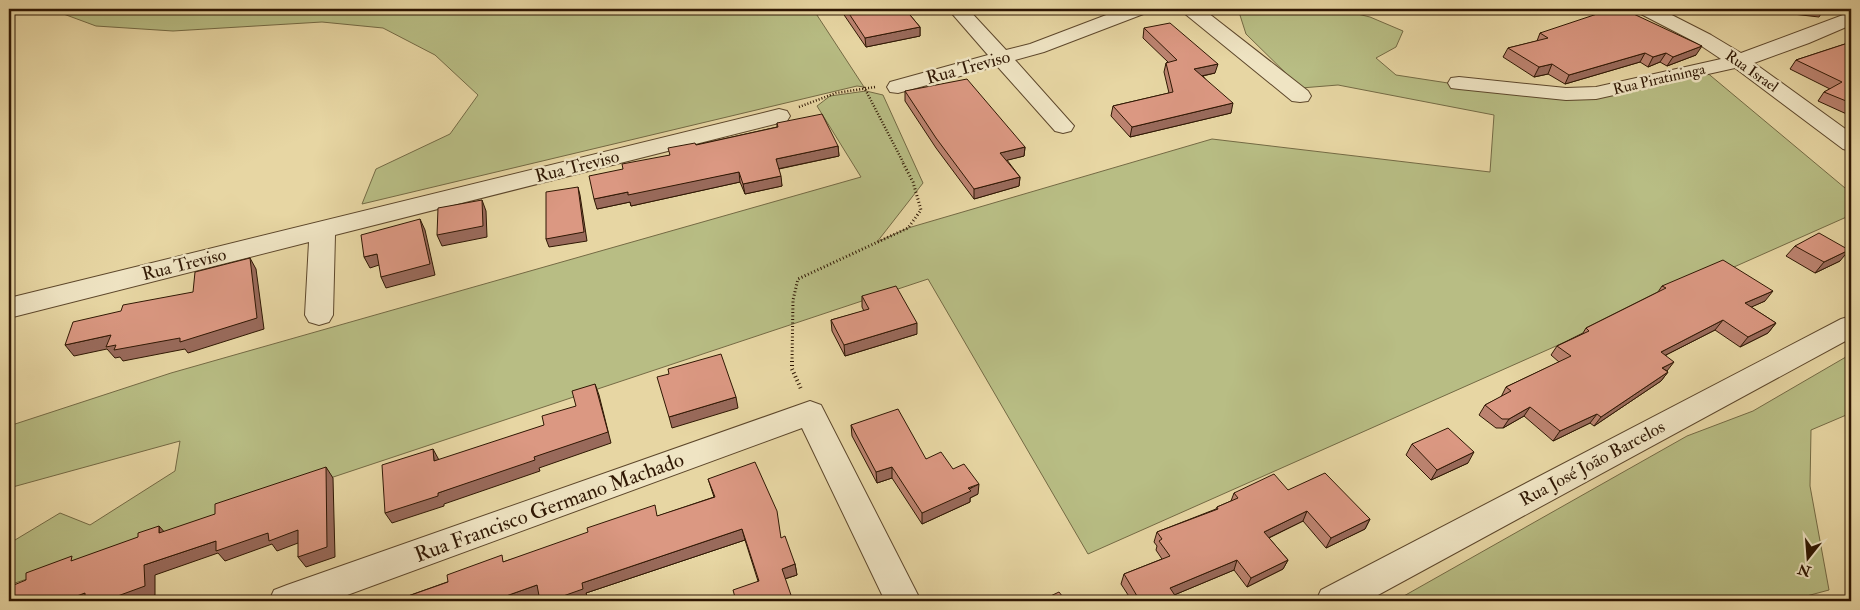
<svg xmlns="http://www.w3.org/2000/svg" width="1860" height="610" viewBox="0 0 1860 610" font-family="'IM FELL Double Pica',serif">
<rect width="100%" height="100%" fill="#e7d6a3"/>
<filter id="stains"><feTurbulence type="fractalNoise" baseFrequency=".004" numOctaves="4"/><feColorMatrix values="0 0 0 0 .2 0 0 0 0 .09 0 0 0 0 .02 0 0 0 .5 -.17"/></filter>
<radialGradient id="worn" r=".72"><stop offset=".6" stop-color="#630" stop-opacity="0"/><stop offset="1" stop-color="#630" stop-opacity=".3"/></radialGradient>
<path fill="#b8bd84" stroke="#746a44" d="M50,9H813L864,87L857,86L362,204L376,169L450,134L478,95L435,55L383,28L322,22L173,31L96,26Z
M1238,9H1337L1370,17L1403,31L1396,47L1376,58L1396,75L1461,85L1572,97L1705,71L1851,193V215L1088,554L928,279L9,585L10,543L60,513L90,525L175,471L180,441L9,488V426L171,373L861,177L817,106L830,96L866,91L883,95L923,183L877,242L908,228L1212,139L1490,172L1494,115L1338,85L1301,88L1246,34Z
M1851,354V413L1811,430L1810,486L1829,590L1788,601H1395L1687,436L1753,411Z"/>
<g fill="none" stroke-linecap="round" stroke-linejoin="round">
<g stroke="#5d472b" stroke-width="2">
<path id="minor" d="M948,9H968L1006,50L1030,44L1122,9H1149L1146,13L1044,52L1015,60L1074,126L1071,131L1063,133L1055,131L997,66L898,93L890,92L887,87L890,82L988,55Z
M1182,9H1203L1308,91L1311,96L1308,101L1300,102L1292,101L1184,13Z
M1637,9H1660L1711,35L1741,53L1851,12V25L1809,43L1754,63L1851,133V151L1843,149L1735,68L1596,99L1566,100L1459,89L1451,88L1448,83L1451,78L1459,77L1566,88L1596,87L1721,59L1697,43L1639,13Z
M779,109L787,111L790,116L787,121L335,235L333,315L329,322L319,325L309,322L305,315L309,242L9,318V298Z
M1851,316V338L1367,601H1316L1321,590L1841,319Z
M810,401L821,405L921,601H885L802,428L331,601H269L274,590L287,585Z"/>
</g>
<path stroke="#2f1703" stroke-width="2.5" stroke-dasharray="1 2" stroke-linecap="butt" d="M864,87L903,162
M799,107L836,93L875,87"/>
<path stroke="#2f1703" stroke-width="3" stroke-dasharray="1 2.5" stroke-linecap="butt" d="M792,362L793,300L798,279L908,228L921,210L913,182L902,161"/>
<path stroke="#2f1703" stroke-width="4" stroke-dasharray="1 3" stroke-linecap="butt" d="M792,361V369L801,389"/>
<use href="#minor" fill="#efe4c3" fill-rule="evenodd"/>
</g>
<path fill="#bc8370" stroke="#2f1703" d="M840,9H905L920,27V36L866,47Z
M1749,9H1824L1819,17Z
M1144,28L1215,73L1203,76L1231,113L1130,137L1111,116L1113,106L1169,93L1164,72L1166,63L1168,62L1143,38Z
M1540,33L1696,55L1667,66L1660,62L1648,67L1640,62L1565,84L1548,74L1534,77L1503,57L1508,48L1537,41Z
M1851,42V116L1818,101L1824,92L1830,89L1790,69L1796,60Z
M905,91L1025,147L1024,156L1007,160L1020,177L1019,186L974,199L936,148L905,101Z
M777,123L838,146L839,156L779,169L782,186L745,194L740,182L631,206L630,202L597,209L623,169L670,155L696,145L777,127Z
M1795,246L1840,261L1815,273L1786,256Z
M1662,286L1765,301L1751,307L1776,323L1768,333L1740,347L1715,330L1666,355L1667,371L1668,372L1661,381L1594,426L1590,423L1553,441L1524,416L1503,428H1496L1479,415L1485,405L1501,397L1506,387L1559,362L1551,355L1557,346L1583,333L1586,328L1658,292Z
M862,296L917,334L845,356L832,331L831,320L864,311L862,307Z
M851,425L926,459L953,469L978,494L970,498V502L922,524L892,478L877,483L852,436Z
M1412,444L1468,463L1431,480L1406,455Z
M708,479L781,538L795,564L797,575L785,579L758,581L745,540L586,593L588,599L582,601H540L539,596L525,601H394L506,561L658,516L714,497Z
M1288,490L1370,519L1365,529L1326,548L1303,521L1269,538L1288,560L1283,569L1247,587L1234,570L1174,595L1178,600L1177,601H1132L1121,584L1124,574L1162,559L1156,550L1157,546L1154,542L1157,532L1216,509L1217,507L1231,501L1234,493Z"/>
<path fill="#996a5b" stroke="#2f1703" d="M9,9H30L9,15Z
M920,27V36L866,47L865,38Z
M1702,46L1696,55L1667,66L1673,57Z
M1645,53L1640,62L1565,84L1569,75Z
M1666,53L1660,62L1648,67L1653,57Z
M1218,64L1215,73L1192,78L1194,69Z
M1552,64L1548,74L1534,77L1539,67Z
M1233,103L1231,113L1130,137L1132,127Z
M838,146L839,156L777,169L776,159Z
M1025,147L1024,156L1000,162V153Z
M739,172L740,182L631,206L630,202L597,209L594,199L628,192Z
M781,176L782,186L745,194L743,184Z
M1020,177L1019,186L974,199V189Z
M578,187L580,195L587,241L549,247L546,239Z
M482,200L486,211L487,237L442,246L437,235Z
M420,219L425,230L435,275L386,288L381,277Z
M1849,250L1840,261L1815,273L1824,262Z
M377,254L382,264L370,268L364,257Z
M250,258L256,269L264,329L188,353L185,349L123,361L120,357L115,358L107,349L74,356L65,345L111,335L120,346Z
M1773,291L1765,301L1738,313L1745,303Z
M1723,320L1715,330L1654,361L1661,352Z
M917,323V334L845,356L844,345Z
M1776,323L1768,333L1740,347L1748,337Z
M1674,362L1667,371L1662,368Z
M1668,372L1661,381L1594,426L1601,417Z
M595,384L599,395L611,443L539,468L540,471L444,504V506L392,523L385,513L534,457Z
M736,397L738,408L672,428L669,417Z
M1530,407L1524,416L1503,428L1509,419Z
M1597,414L1590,423L1553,441L1560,431Z
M433,449L439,460L434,461Z
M1474,452L1468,463L1431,480L1437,470Z
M326,467L333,478L335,557L306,567L298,557Z
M892,467V478L877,483L876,472Z
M979,484L978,494L970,498V502L922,524V513Z
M1307,511L1303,521L1260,542L1264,532Z
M1370,519L1365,529L1326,548L1331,538Z
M159,526L168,536L159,533Z
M742,529L745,540L586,593L588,599L582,601H549L582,583Z
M298,530L306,540L277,551L272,544L225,561L218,553L155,575V595L140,601H104L144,565L216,541L268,533Z
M1237,560L1234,570L1167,598L1170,588Z
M1288,560L1283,569L1247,587L1251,578Z
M795,564L797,575L784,579L782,569Z
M537,585L542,595L525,601H492Z
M85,593L95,601H63Z"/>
<path fill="#db9882" stroke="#2f1703" d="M846,9H905L920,27L865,38Z
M1612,9H1623L1702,46L1673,57L1666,53L1653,57L1645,53L1569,75L1552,64L1539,67L1508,48L1548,38L1540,33Z
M1811,9H1824V10Z
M1170,23L1218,64L1194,69L1233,103L1132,127L1113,106L1173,92L1166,63L1177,60L1144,28Z
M1851,42V103L1824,92L1842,82L1796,60Z
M967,79L1025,147L1000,153L1020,177L974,189L936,138L905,91Z
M822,114L838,146L776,159L781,176L743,184L739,172L628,195V192L594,199L589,176L623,169L622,164L670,155L668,148L695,143L696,145L778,127L777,123Z
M578,187L584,232L546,239V192Z
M482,200L483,226L437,235L438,208Z
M420,219L430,264L381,277L377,254L364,257L361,235Z
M1819,233L1849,250L1824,262L1795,246Z
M250,258L257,318L180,342V338L114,350L116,345L106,347L111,335L65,345L73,322L121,311L123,305L193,292L195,272Z
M1723,260L1773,291L1745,303L1776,323L1748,337L1723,320L1661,352L1674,362L1662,368L1668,372L1601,417L1597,414L1560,431L1530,407L1509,419H1502L1485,405L1511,391L1506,387L1571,356L1557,346L1589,331L1586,328L1666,288L1662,286Z
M896,286L917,323L844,345L831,320L869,309L862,296Z
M721,354L736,397L669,417L657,377L669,374L668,369Z
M595,384L608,432L534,457L535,460L438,493V496L385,513L382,465L433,449L434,461L544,425L542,416L576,406L572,391Z
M898,409L926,459L941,452L953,469L964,464L979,484L968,488L971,491L922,513L892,467L876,472L851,425Z
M1448,428L1474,452L1437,470L1412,444Z
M755,462L777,511L781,538L785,536L795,564L782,569L793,601H736L733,590L759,581L742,529L582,583L583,589L549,601H540L537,585L492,601H394L448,582L447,575L502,555L503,562L588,532L587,528L655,505L657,516L715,497L708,479Z
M326,467L327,547L298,557V530L269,541L268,533L216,551V541L144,565L145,586L104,601H85V593L63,601H9V587L26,580V573L72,556L71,561L138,537V533L159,526V533L215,514V504Z
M1325,473L1370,519L1331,538L1307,511L1264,532L1288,560L1251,578L1237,560L1170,588L1178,600L1175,601H1140L1124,574L1170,556L1159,541L1162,539L1157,532L1218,509L1217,507L1238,498L1234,493L1274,474L1288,490Z
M1059,592L1066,601H1040Z"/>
<g text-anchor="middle" stroke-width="5" stroke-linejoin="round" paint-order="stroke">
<g font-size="15" fill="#2f1703" stroke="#efe4c3">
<text transform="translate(1752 71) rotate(35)" y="5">Rua Israel</text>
<text transform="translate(1659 79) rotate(-13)" y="5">Rua Piratininga</text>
</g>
<g font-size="18" fill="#2f1703" stroke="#efe4c3">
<text transform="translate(968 67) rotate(-15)" y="6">Rua Treviso</text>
<text transform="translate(577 166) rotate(-14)" y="6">Rua Treviso</text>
<text transform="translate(184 264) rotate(-14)" y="6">Rua Treviso</text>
<text transform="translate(1592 463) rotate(-28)" y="6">Rua José João Barcelos</text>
</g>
<g font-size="21" fill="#2f1703" stroke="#efe4c3">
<text transform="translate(549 507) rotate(-20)" y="7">Rua Francisco Germano Machado</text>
</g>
</g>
<rect width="1860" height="610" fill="none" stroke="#e7d6a3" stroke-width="30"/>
<rect x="10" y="10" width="1840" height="590" fill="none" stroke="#2f1703" stroke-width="2.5"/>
<rect x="15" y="15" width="1830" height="580" fill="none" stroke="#2f1703"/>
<g transform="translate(1808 558) rotate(197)" stroke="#efe4c3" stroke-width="4" paint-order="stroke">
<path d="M0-4L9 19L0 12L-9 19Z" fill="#2f1703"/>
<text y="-8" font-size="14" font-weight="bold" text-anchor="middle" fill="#2f1703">N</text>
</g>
<rect width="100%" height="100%" filter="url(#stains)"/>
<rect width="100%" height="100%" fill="url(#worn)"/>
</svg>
